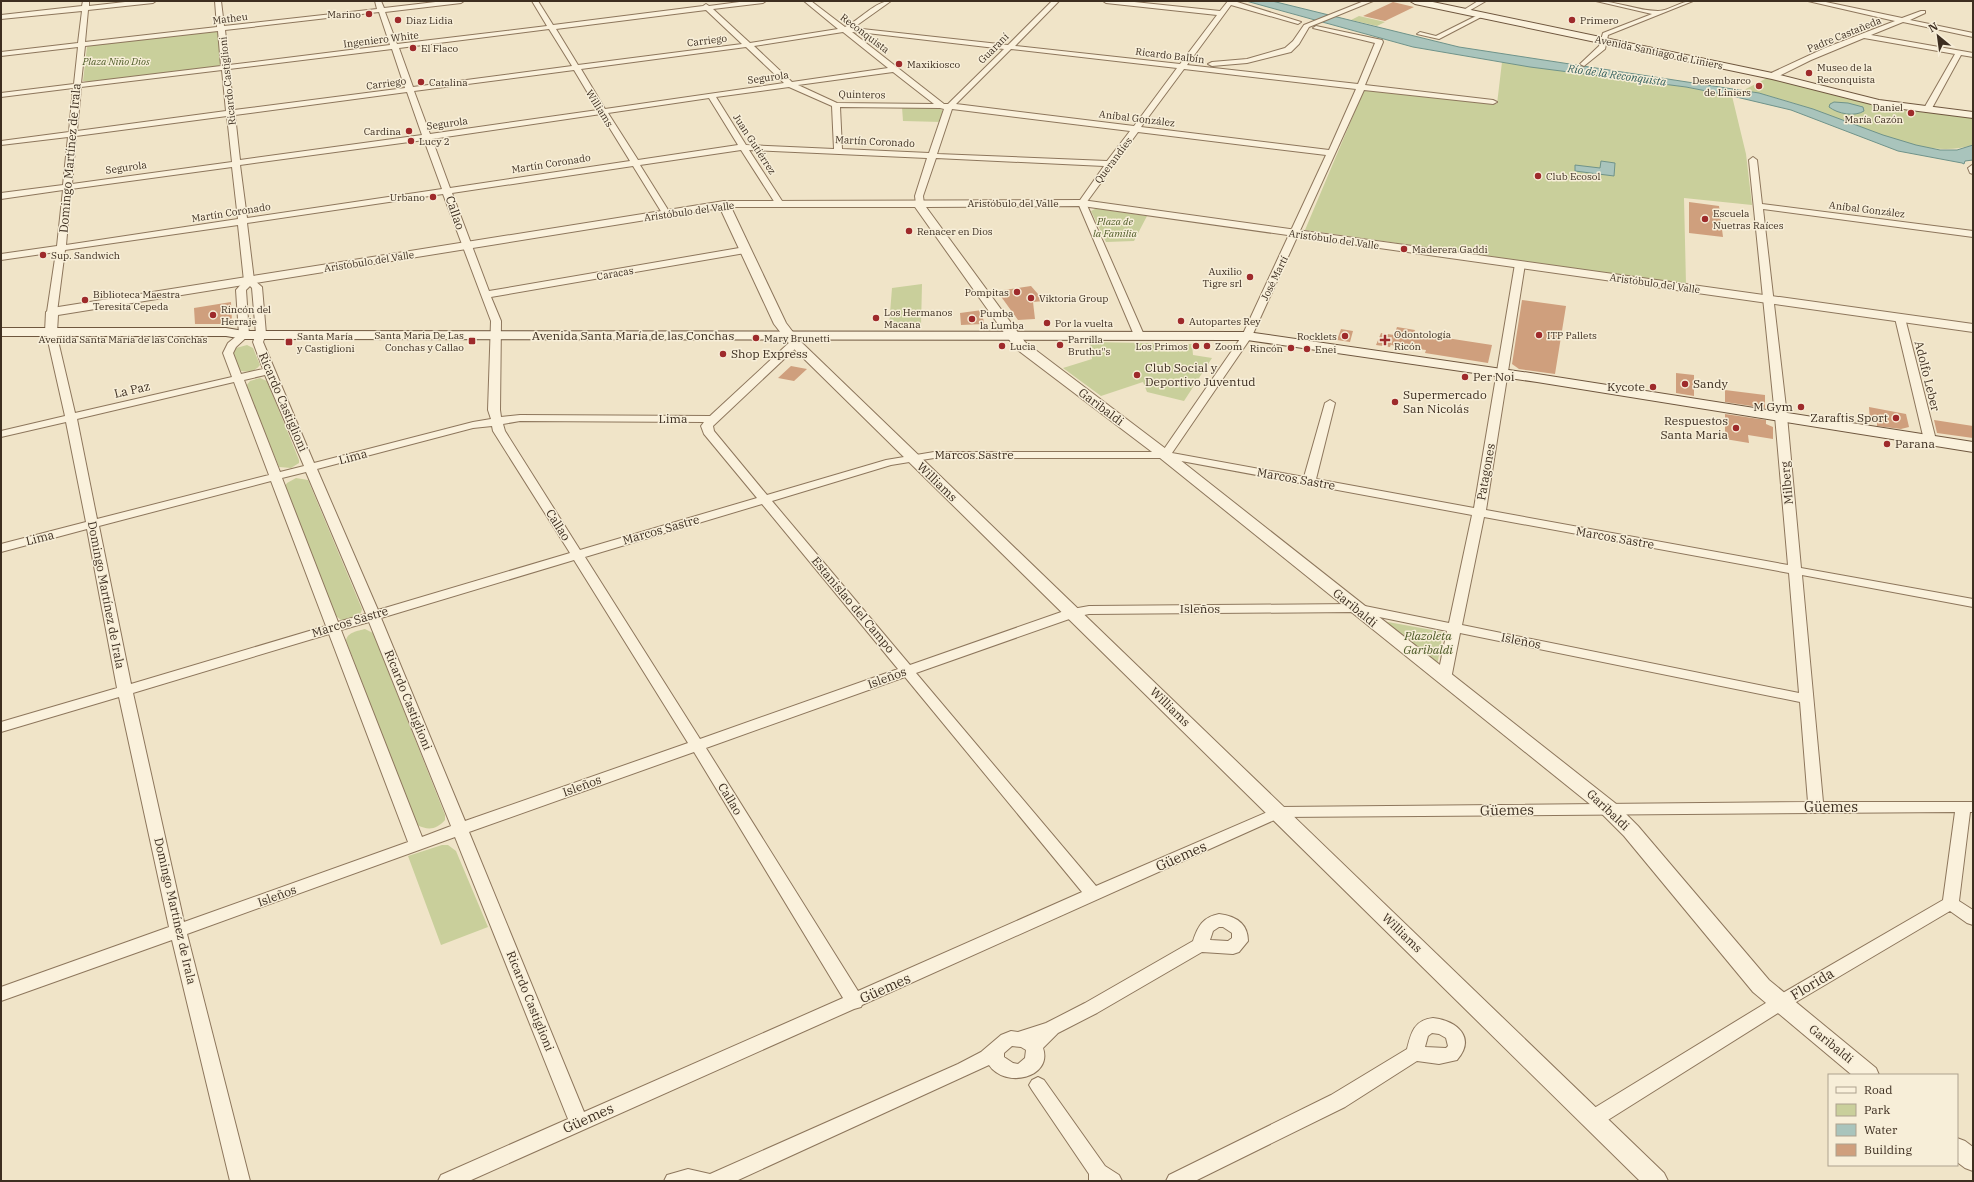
<svg xmlns="http://www.w3.org/2000/svg" width="1974" height="1182" viewBox="0 0 1974 1182" font-family="'IBM Plex Serif',serif">
<rect width="100%" height="100%" fill="#f0e4c8"/>
<path fill="#c9cf9b" d="M1359,16L1385,22L1377,26L1351,20Z
M215,31L218,33L221,64L219,66L91,82L83,81L87,47L89,45Z
M1502,62L1686,87L1732,96L1746,154L1752,205L1684,198L1686,284L1305,230L1364,90L1369,89L1497,104Z
M1767,78L1889,109L1973,117V145C1927,160 1872,130 1829,115C1801,105 1772,96 1744,90Z
M902,107L938,108L945,112L942,122L903,121Z
M1095,209H1099L1147,216L1134,241L1106,242L1091,211Z
M922,284L921,326H889L892,288Z
M1090,342L1192,344L1193,355L1212,358L1184,401L1147,392L1143,382L1101,396L1063,368L1092,359Z
M247,345L253,348L260,365C255,372 246,373 239,370L232,353L236,348Z
M260,378L267,381L299,460V463L291,468L279,467L246,386L250,381Z
M296,478L308,480L362,609C361,618 350,620 341,620L336,616L285,486L287,483Z
M1377,620L1443,632L1437,666Z
M365,629L373,633L445,815V820C437,829 429,831 417,825L346,641C347,632 358,631 365,629Z
M442,845H448L456,851L488,927L441,945L408,856Z"/>
<path fill="#a9c4bc" stroke="#6f938a" d="M1246,1H1272L1459,47L1759,93L1813,109L1883,135L1916,145L1940,150H1957L1973,145V160L1965,161L1964,164L1962,163L1898,151L1791,110L1732,96L1686,87L1530,67L1413,47Z
M1834,102L1848,103L1863,107L1864,111C1855,117 1838,114 1829,107L1830,104Z
M1601,161L1615,163L1614,176L1575,171V165L1600,168Z"/>
<path fill="#cf9f7d" d="M1393,2L1414,7L1385,21L1363,16Z
M1689,202L1719,206L1723,237L1689,233Z
M1031,286L1044,301L1033,302L1035,319L1018,320L997,291Z
M1522,300L1566,306L1555,374L1519,369L1512,364Z
M231,302L232,321L226,324H195L194,308Z
M982,310L984,324L961,325L960,313Z
M1397,327L1415,330L1414,333L1492,345L1488,363L1425,353L1426,350L1391,345Z
M1341,329L1353,331L1350,342L1337,340Z
M1381,333L1394,335L1390,347L1376,345Z
M791,366L807,369L794,381L778,378Z
M1676,373L1694,375V396L1676,393Z
M1725,390L1765,395V408L1725,402Z
M1869,407L1906,414L1909,427L1901,429L1877,426V423L1870,422Z
M1725,414L1766,420V424L1773,427V439L1748,435L1749,443L1725,439Z
M1934,420L1973,426V438L1937,433Z"/>
<g fill="none" stroke-linecap="round" stroke-linejoin="round">
<g stroke="#8d765c" stroke-width="2">
<path id="minor" d="M83,1H89V6L134,1H156L153,3L88,10L85,42L217,27L215,1H221L224,26L377,9L375,1H381L384,8L444,1H464L461,3L385,12L397,44L547,26L532,1H538L553,25L703,6L706,4L709,6L747,1H766L763,3L713,9L750,43L838,29L804,1H811L845,27C860,20 875,1 891,1L853,28L1008,45L1052,1H1059L1015,46L1180,64L1217,15L1106,3L1103,1H1125L1220,11L1228,1H1234L1301,22L1298,24L1231,5L1187,65L1358,84L1375,43L1313,28L1316,26L1382,40L1383,42L1365,85L1493,100L1497,102L1493,104L1364,90L1252,336L1172,453L1304,477L1325,403L1330,400L1335,403L1316,479L1474,508L1515,264L1520,261L1525,264L1486,510L1788,565L1775,416L1749,160L1753,157L1757,160L1762,204L1973,231V237L1763,209L1787,416L1801,568L1973,599V607L1802,575L1823,802H1973V812H1970L1959,901L1973,910V925L1967,923L1950,911L1786,1008L1600,1125L1593,1127L1586,1125L1584,1119L1586,1113L1774,998L1943,900L1955,812L1281,817L862,1005L861,1007L854,1009L469,1181H438L441,1175L568,1119L455,837L187,934L250,1181H230L172,940L1,1001V987L169,927L119,697L1,732V722L117,688L87,529L1,552V544L86,522L66,422L1,437V431L65,416L46,332L51,329L56,332L75,413L232,377L223,353L228,343L239,334L236,290L244,281L238,225L65,250L57,312L52,315L47,312L56,252L1,260V254L57,246L63,190L1,199V193L63,185L68,137L1,145V141L69,132L73,88L1,97V93L74,84L78,47L1,56V52L78,43L82,11L1,19V15L82,6ZM706,10L742,44L578,65L556,29ZM379,12L390,45L229,65L225,30ZM549,29L572,66L413,87L399,48ZM218,31L221,66L81,83L85,46ZM843,32L888,68L792,82L754,46ZM852,32L867,33L1004,49L948,104H944ZM746,47L784,83L605,109L581,69ZM392,49L405,88L234,110L229,69ZM1011,49L1177,68L1134,126L956,104ZM1184,69L1356,89L1329,150L1141,127ZM222,70L226,111L77,131L81,87ZM574,70L598,110L430,134L414,91ZM893,72L934,104L837,103L798,85ZM789,87L832,106L834,149L746,145L716,97ZM407,92L422,135L240,160L235,115ZM709,98L738,145L638,160L608,113ZM840,107L940,108L944,109L929,153L842,149ZM952,109L1130,131L1107,161L937,154ZM601,114L630,161L450,188L432,139ZM227,116L232,162L72,184L76,136ZM1138,132L1326,155L1242,336L1162,452H934L886,460L767,495L714,431L713,426L799,345L800,343L795,340L791,341L710,416L520,415L501,417L500,410L501,321L491,297L745,253L750,250L745,247L489,291L452,193L633,166L662,213L666,216L670,213L640,165L741,150L777,206H783L784,204L749,150L927,158L915,196L916,204L920,207L924,204L923,196L936,158L1104,166L1078,203L1134,335L1139,338L1144,335L1086,203ZM424,140L442,189L247,218L240,165ZM232,167L238,219L66,245L71,189ZM443,194L491,321L488,410L491,419L473,422L314,463L263,342L266,334L262,287L254,280L247,223ZM250,286L252,288L256,334L253,342L263,369L241,374L233,353L236,347L249,335L246,290ZM265,375L304,466L280,472L244,380ZM234,382L269,475L97,519L77,419ZM520,421L704,422L701,426L704,434L757,498L580,550L505,431L503,424ZM492,426L493,431L570,553L378,610L317,469L473,428ZM934,458H1165L1472,515L1449,623L1355,604L1089,606L1067,610L910,665L772,501L891,465ZM306,472L366,614L338,622L282,478ZM271,481L326,626L131,684L99,526ZM762,504L898,669L700,739L585,557ZM1484,517L1789,573L1799,693L1462,625ZM574,560L688,743L465,821L381,618ZM1355,612L1447,631L1437,679L1439,682H1449L1451,679L1460,633L1800,702L1808,802L1279,807L1096,886L916,673L1075,617L1089,614ZM369,622L451,826L422,837L341,630ZM329,634L408,842L184,922L133,693ZM905,677L1082,892L858,991L706,748ZM694,752L843,998L584,1112L469,832Z
M1364,1H1373L1309,27L1299,44L1291,52L1247,63L1212,66L1208,64L1212,62L1247,59L1285,48L1293,41L1304,25Z
M1478,1H1486L1467,12L1462,11Z
M1596,1C1617,1 1638,11 1658,11C1669,11 1680,1 1693,1L1608,35L1605,49L1584,66L1580,64L1599,46L1603,33L1652,14Z
M1808,1H1821L1902,18L1921,11H1925V13L1910,20L1973,33V37L1903,22L1871,35L1973,53V57L1961,55L1931,110L1927,112L1923,110L1955,54L1864,38L1811,60L1775,78H1769V74L1825,48L1895,21Z
M1480,14L1485,15L1439,39L1417,34L1420,32L1436,36Z
M1972,165L1973,166V174L1970,173L1968,168Z
M1900,315L1905,318L1936,440L1934,442H1926L1924,440L1895,318Z
M1219,914C1236,916 1248,924 1248,941L1239,952L1233,954L1202,952L1097,1013L1058,1033L1043,1048C1053,1078 1005,1089 989,1065L736,1181H664L667,1175L688,1169L710,1174L958,1064L981,1052L1001,1035L1011,1031L1018,1032L1046,1023L1085,1003L1193,941C1198,926 1203,917 1219,914ZM1219,927H1223L1232,933V938L1228,941L1210,940L1213,931ZM1012,1046L1021,1047L1026,1050L1025,1058L1018,1064L1013,1063L1004,1057V1053Z
M1433,1018C1458,1021 1476,1038 1457,1060L1439,1064L1417,1061L1345,1107L1195,1181H1166L1169,1175L1331,1095L1407,1049C1411,1033 1414,1020 1433,1018ZM1432,1033L1439,1034L1446,1038L1448,1046L1446,1048L1425,1047L1428,1036Z
M1038,1077L1044,1080L1105,1166L1119,1175L1122,1181H1089V1174L1032,1090L1029,1085L1032,1080Z"/>
</g>
<g stroke="#8d765c" stroke-width="2">
<path id="tertiary" d="M1082,200L1973,324V332L1082,206L926,207L1025,342L1170,452L1615,803L1638,826L1769,980L1876,1068L1879,1075H1852L1753,992L1624,836L1601,813L1160,458L1015,348L915,207H731L786,323L799,340L1664,1173L1668,1181H1640L791,346L774,324L720,208L58,315L57,332L55,335L51,336L45,332L46,312L52,308L724,201Z
M1957,1138L1965,1141L1973,1147V1171L1965,1168L1957,1162Z"/>
</g>
<g stroke="#6f573f" stroke-width="2">
<path id="secondary" d="M1410,1H1428L1772,73L1879,100L1973,112V118L1879,106L1772,79L1415,4Z
M1,328H226L244,331L1247,332L1537,374L1973,442V452L1537,382L1247,340L244,339L226,336H1Z"/>
</g>
<use href="#minor" fill="#faf1dc" fill-rule="evenodd"/>
<use href="#tertiary" fill="#faf1dc" fill-rule="evenodd"/>
<use href="#secondary" fill="#faf1dc" fill-rule="evenodd"/>
</g>
<g fill="#9e2a2b" stroke="#f7eed8" stroke-width="1.5">
<circle cx="369" cy="14" r="4"/>
<circle cx="398" cy="20" r="4"/>
<circle cx="1572" cy="20" r="4"/>
<circle cx="413" cy="48" r="4"/>
<circle cx="899" cy="64" r="4"/>
<circle cx="1809" cy="73" r="4"/>
<circle cx="421" cy="82" r="4"/>
<circle cx="1759" cy="86" r="4"/>
<circle cx="1911" cy="113" r="4"/>
<circle cx="409" cy="131" r="4"/>
<circle cx="411" cy="141" r="4"/>
<circle cx="1538" cy="176" r="4"/>
<circle cx="433" cy="197" r="4"/>
<circle cx="1705" cy="219" r="4"/>
<circle cx="909" cy="231" r="4"/>
<circle cx="1404" cy="249" r="4"/>
<circle cx="43" cy="255" r="4"/>
<circle cx="1250" cy="277" r="4"/>
<circle cx="1017" cy="292" r="4"/>
<circle cx="1031" cy="298" r="4"/>
<circle cx="85" cy="300" r="4"/>
<circle cx="213" cy="315" r="4"/>
<circle cx="876" cy="318" r="4"/>
<circle cx="972" cy="319" r="4"/>
<circle cx="1181" cy="321" r="4"/>
<circle cx="1047" cy="323" r="4"/>
<circle cx="1539" cy="335" r="4"/>
<circle cx="1345" cy="336" r="4"/>
<circle cx="756" cy="338" r="4"/>
<path d="M1383 334h4v4h4v4h-4v4h-4v-4h-4v-4h4z"/>
<rect x="468" y="337" width="8" height="8" rx="2"/>
<rect x="285" y="338" width="8" height="8" rx="2"/>
<circle cx="1060" cy="345" r="4"/>
<circle cx="1002" cy="346" r="4"/>
<circle cx="1196" cy="346" r="4"/>
<circle cx="1207" cy="346" r="4"/>
<circle cx="1291" cy="348" r="4"/>
<circle cx="1307" cy="349" r="4"/>
<circle cx="723" cy="354" r="4"/>
<circle cx="1137" cy="375" r="4"/>
<circle cx="1465" cy="377" r="4"/>
<circle cx="1685" cy="384" r="4"/>
<circle cx="1653" cy="387" r="4"/>
<circle cx="1395" cy="402" r="4"/>
<circle cx="1801" cy="407" r="4"/>
<circle cx="1896" cy="418" r="4"/>
<circle cx="1736" cy="428" r="4"/>
<circle cx="1887" cy="444" r="4"/>
</g>
<g text-anchor="middle" stroke-width="3" stroke-linejoin="round" paint-order="stroke">
<g font-size="10" fill="#3d2e20" stroke="#f7eed8" text-anchor="start">
<text x="361" y="18" text-anchor="end">Marino</text>
<text x="406" y="24">Diaz Lidia</text>
<text x="1580" y="24">Primero</text>
<text x="421" y="52">El Flaco</text>
<text x="907" y="68">Maxikiosco</text>
<text x="1817" y="71">Museo de la<tspan x="1817" dy="12">Reconquista</tspan></text>
<text x="1751" y="84" text-anchor="end">Desembarco<tspan x="1751" dy="12">de Liniers</tspan></text>
<text x="429" y="86">Catalina</text>
<text x="1903" y="111" text-anchor="end">Daniel<tspan x="1903" dy="12">María Cazón</tspan></text>
<text x="401" y="135" text-anchor="end">Cardina</text>
<text x="419" y="145">Lucy 2</text>
<text x="1546" y="180">Club Ecosol</text>
<text x="425" y="201" text-anchor="end">Urbano</text>
<text x="1713" y="217">Escuela<tspan x="1713" dy="12">Nuetras Raíces</tspan></text>
<text x="917" y="235">Renacer en Dios</text>
<text x="1412" y="253">Maderera Gaddi</text>
<text x="51" y="259">Sup. Sandwich</text>
<text x="1242" y="275" text-anchor="end">Auxilio<tspan x="1242" dy="12">Tigre srl</tspan></text>
<text x="1009" y="296" text-anchor="end">Pompitas</text>
<text x="93" y="298">Biblioteca Maestra<tspan x="93" dy="12">Teresita Cepeda</tspan></text>
<text x="1039" y="302">Viktoria Group</text>
<text x="221" y="313">Rincón del<tspan x="221" dy="12">Herraje</tspan></text>
<text x="884" y="316">Los Hermanos<tspan x="884" dy="12">Macana</tspan></text>
<text x="980" y="317">Pumba<tspan x="980" dy="12">la Lumba</tspan></text>
<text x="1189" y="325">Autopartes Rey</text>
<text x="1055" y="327">Por la vuelta</text>
<text x="1394" y="338">Odontología<tspan x="1394" dy="12">Ricón</tspan></text>
<text x="464" y="339" text-anchor="end">Santa Maria De Las<tspan x="464" dy="12">Conchas y Callao</tspan></text>
<text x="1547" y="339">ITP Pallets</text>
<text x="297" y="340">Santa María<tspan x="297" dy="12">y Castiglioni</tspan></text>
<text x="1337" y="340" text-anchor="end">Rocklets</text>
<text x="764" y="342">Mary Brunetti</text>
<text x="1068" y="343">Parrilla<tspan x="1068" dy="12">Bruthu"s</tspan></text>
<text x="1010" y="350">Lucia</text>
<text x="1188" y="350" text-anchor="end">Los Primos</text>
<text x="1215" y="350">Zoom</text>
<text x="1283" y="352" text-anchor="end">Rincón</text>
<text x="1315" y="353">Enei</text>
</g>
<g font-size="10" fill="#3d2e20" stroke="#f7eed8">
<text transform="translate(230 18) rotate(-7)" y="4">Matheu</text>
<text transform="translate(865 33) rotate(37)" y="4">Reconquista</text>
<text transform="translate(1844 34) rotate(-22)" y="4">Padre Castañeda</text>
<text transform="translate(381 39) rotate(-7)" y="4">Ingeniero White</text>
<text transform="translate(707 40) rotate(-7)" y="4">Carriego</text>
<text transform="translate(993 48) rotate(-45)" y="4">Guaraní</text>
<text transform="translate(1659 52) rotate(12)" y="4">Avenida Santiago de Liniers</text>
<text transform="translate(1170 55) rotate(7)" y="4">Ricardo Balbín</text>
<text transform="translate(768 77) rotate(-8)" y="4">Segurola</text>
<text transform="translate(227 81) rotate(-96)" y="4">Ricardo Castiglioni</text>
<text transform="translate(386 83) rotate(-8)" y="4">Carriego</text>
<text transform="translate(862 94) rotate(1)" y="4">Quinteros</text>
<text transform="translate(600 108) rotate(58)" y="4">Williams</text>
<text transform="translate(1137 118) rotate(7)" y="4">Aníbal González</text>
<text transform="translate(447 123) rotate(-8)" y="4">Segurola</text>
<text transform="translate(875 141) rotate(3)" y="4">Martín Coronado</text>
<text transform="translate(755 144) rotate(57)" y="4">Juan Gutiérrez</text>
<text transform="translate(1113 160) rotate(-53)" y="4">Querandíes</text>
<text transform="translate(551 163) rotate(-9)" y="4">Martín Coronado</text>
<text transform="translate(126 167) rotate(-8)" y="4">Segurola</text>
<text x="1013" y="207">Aristóbulo del Valle</text>
<text transform="translate(1867 209) rotate(7)" y="4">Aníbal González</text>
<text transform="translate(689 211) rotate(-8)" y="4">Aristóbulo del Valle</text>
<text transform="translate(231 212) rotate(-9)" y="4">Martín Coronado</text>
<text transform="translate(1334 239) rotate(8)" y="4">Aristóbulo del Valle</text>
<text transform="translate(369 261) rotate(-9)" y="4">Aristóbulo del Valle</text>
<text transform="translate(615 273) rotate(-10)" y="4">Caracas</text>
<text transform="translate(1274 278) rotate(-64)" y="4">José Martí</text>
<text transform="translate(1655 283) rotate(8)" y="4">Aristóbulo del Valle</text>
<text x="123" y="343">Avenida Santa María de las Conchas</text>
</g>
<g font-size="10" font-style="italic" fill="#4d5a26" stroke="#f7eed8">
<text x="116" y="65">Plaza Niño Dios</text>
<text x="1115" y="225">Plaza de<tspan x="1115" dy="12">la Familia</tspan></text>
</g>
<g font-size="11" font-style="italic" fill="#2f5d5a" stroke="#f7eed8">
<text transform="translate(1617 75) rotate(8)" y="4">Río de la Reconquista</text>
</g>
<g font-size="12" fill="#3d2e20" stroke="#f7eed8">
<text transform="translate(70 158) rotate(-85)" y="4">Domingo Martínez de Irala</text>
<text transform="translate(455 213) rotate(71)" y="4">Callao</text>
<text x="633" y="340">Avenida Santa María de las Conchas</text>
<text transform="translate(1927 376) rotate(76)" y="4">Adolfo Leber</text>
<text transform="translate(132 390) rotate(-13)" y="4">La Paz</text>
<text transform="translate(283 402) rotate(67)" y="4">Ricardo Castiglioni</text>
<text transform="translate(1101 407) rotate(37)" y="4">Garibaldi</text>
<text x="673" y="423">Lima</text>
<text x="974" y="459">Marcos Sastre</text>
<text transform="translate(353 457) rotate(-15)" y="4">Lima</text>
<text transform="translate(1486 472) rotate(-80)" y="4">Patagones</text>
<text transform="translate(1296 479) rotate(10)" y="4">Marcos Sastre</text>
<text transform="translate(937 482) rotate(44)" y="4">Williams</text>
<text transform="translate(1787 483) rotate(-95)" y="4">Milberg</text>
<text transform="translate(558 525) rotate(58)" y="4">Callao</text>
<text transform="translate(661 530) rotate(-16)" y="4">Marcos Sastre</text>
<text transform="translate(40 538) rotate(-14)" y="4">Lima</text>
<text transform="translate(1615 538) rotate(10)" y="4">Marcos Sastre</text>
<text transform="translate(106 595) rotate(79)" y="4">Domingo Martínez de Irala</text>
<text transform="translate(853 605) rotate(50)" y="4">Estanislao del Campo</text>
<text transform="translate(1355 608) rotate(39)" y="4">Garibaldi</text>
<text x="1200" y="613">Isleños</text>
<text transform="translate(350 622) rotate(-17)" y="4">Marcos Sastre</text>
<text transform="translate(1521 641) rotate(11)" y="4">Isleños</text>
<text transform="translate(887 678) rotate(-20)" y="4">Isleños</text>
<text transform="translate(408 700) rotate(68)" y="4">Ricardo Castiglioni</text>
<text transform="translate(1170 707) rotate(44)" y="4">Williams</text>
<text transform="translate(582 786) rotate(-20)" y="4">Isleños</text>
<text transform="translate(730 799) rotate(59)" y="4">Callao</text>
<text transform="translate(1608 810) rotate(43)" y="4">Garibaldi</text>
<text transform="translate(277 896) rotate(-20)" y="4">Isleños</text>
<text transform="translate(175 911) rotate(77)" y="4">Domingo Martínez de Irala</text>
<text transform="translate(1402 933) rotate(44)" y="4">Williams</text>
<text transform="translate(530 1001) rotate(68)" y="4">Ricardo Castiglioni</text>
<text transform="translate(1831 1044) rotate(39)" y="4">Garibaldi</text>
</g>
<g font-size="12" fill="#3d2e20" stroke="#f7eed8" text-anchor="start">
<text x="731" y="358">Shop Express</text>
<text x="1145" y="372">Club Social y<tspan x="1145" dy="14">Deportivo Juventud</tspan></text>
<text x="1473" y="381">Per Noi</text>
<text x="1693" y="388">Sandy</text>
<text x="1645" y="391" text-anchor="end">Kycote</text>
<text x="1403" y="399">Supermercado<tspan x="1403" dy="14">San Nicolás</tspan></text>
<text x="1793" y="411" text-anchor="end">M Gym</text>
<text x="1888" y="422" text-anchor="end">Zaraftis Sport</text>
<text x="1728" y="425" text-anchor="end">Respuestos<tspan x="1728" dy="14">Santa Maria</tspan></text>
<text x="1895" y="448">Parana</text>
</g>
<g font-size="12" font-style="italic" fill="#4d5a26" stroke="#f7eed8">
<text x="1428" y="640">Plazoleta<tspan x="1428" dy="14">Garibaldi</tspan></text>
</g>
<g font-size="14" fill="#3d2e20" stroke="#f7eed8">
<text x="1831" y="812">Güemes</text>
<text transform="translate(1507 810) rotate(-1)" y="5">Güemes</text>
<text transform="translate(1181 856) rotate(-24)" y="5">Güemes</text>
<text transform="translate(1812 984) rotate(-31)" y="5">Florida</text>
<text transform="translate(885 988) rotate(-24)" y="5">Güemes</text>
<text transform="translate(588 1118) rotate(-24)" y="5">Güemes</text>
</g>
</g>
<rect width="1974" height="1182" fill="none" stroke="#3d2e20" stroke-width="4"/>
<rect x="1828" y="1074" width="130" height="92" fill="#f7eed8" stroke="#ada18e"/>
<rect x="1836" y="1087" width="20" height="6" fill="#faf1dc" stroke="#ada18e"/>
<text x="1864" y="1094" font-size="12" fill="#3d2e20">Road</text>
<rect x="1836" y="1104" width="20" height="12" fill="#c9cf9b" stroke="#ada18e"/>
<text x="1864" y="1114" font-size="12" fill="#3d2e20">Park</text>
<rect x="1836" y="1124" width="20" height="12" fill="#a9c4bc" stroke="#ada18e"/>
<text x="1864" y="1134" font-size="12" fill="#3d2e20">Water</text>
<rect x="1836" y="1144" width="20" height="12" fill="#cf9f7d" stroke="#ada18e"/>
<text x="1864" y="1154" font-size="12" fill="#3d2e20">Building</text>
<g transform="translate(1938 36) rotate(331)" stroke="#f7eed8" stroke-width="3" paint-order="stroke">
<path d="M0-3L7 15L0 10L-7 15Z" fill="#3d2e20"/>
<text y="-6" font-size="11" font-weight="bold" text-anchor="middle" fill="#3d2e20">N</text>
</g>
</svg>
